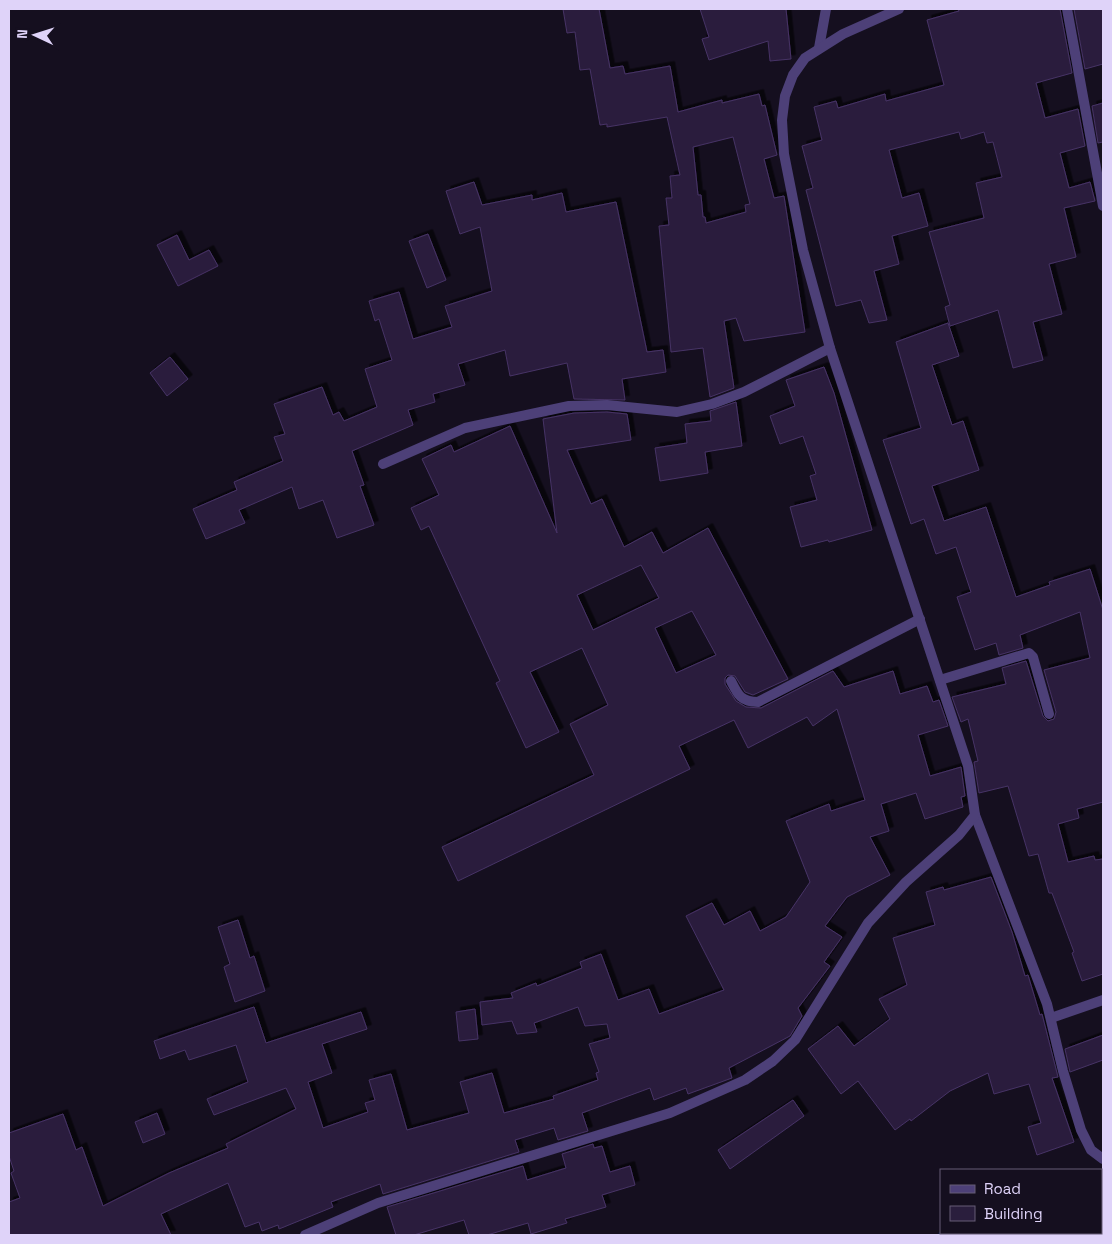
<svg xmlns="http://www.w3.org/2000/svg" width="1112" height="1244" viewBox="0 0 1112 1244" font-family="'Space Grotesk',sans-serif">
<defs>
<filter id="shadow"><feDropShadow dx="4.5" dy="-4.5" stdDeviation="0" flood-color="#0009"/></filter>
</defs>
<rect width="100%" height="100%" fill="#150f1f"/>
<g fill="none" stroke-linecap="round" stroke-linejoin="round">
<path stroke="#0f1638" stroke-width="8" d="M1101,1216H1103
M942,1235L949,1233"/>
</g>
<path fill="#2a1e3d" stroke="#473366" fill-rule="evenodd" filter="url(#shadow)" d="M563,9H599L610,68L623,66L625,74L670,66L678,112L722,100V103L759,94L762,106L765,105L777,155L764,159L774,198L784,196L805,332L744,341L736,318L724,321L734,388L710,397L703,348L671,352L659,226L669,225L666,198H672L670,176L680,175L667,117L607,127V124L600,125L590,69L580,70L575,32L567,33ZM733,137L750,204L745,205L746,212L706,223L705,217H703L701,195H698L693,147Z
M700,9H786L791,59L770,61L768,41L709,60L702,39L709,37Z
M958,9H1060L1072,73L1036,83L1045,118L1078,109L1085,146L1060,153L1069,188L1090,182L1095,201L1064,208L1076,257L1049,264L1062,314L1033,322L1043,360L1013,368L998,310L950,326L945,307L950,305L929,232L984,218L976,183L1002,177L993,142L987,143L984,132L961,139L959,132L889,150L902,198L919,193L928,226L892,236L899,264L874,271L887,320L869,323L861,300L836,306L806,190L813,188L802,146L822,140L814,107L836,101L838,108L885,94L886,101L944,85L927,20L959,11Z
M1074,9H1103V64L1085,69Z
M1103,103V142L1098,143L1092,106Z
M474,182L482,205L532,195V200L562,193L566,212L616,202L647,352L663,350L666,372L622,379L625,400L574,399L567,363L510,376L505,350L458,364L465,385L433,394L435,402L408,410L413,425L352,451L364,485L360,486L374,525L337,538L323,500L299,509L292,487L239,510L245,523L206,539L193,509L237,490L234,482L283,461L274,437L285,434L274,404L322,387L333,415L339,412L344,421L377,407L365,369L392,360L379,319L375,321L369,301L399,292L413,339L452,327L445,306L492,291L480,227L460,234L446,191Z
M428,234L446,280L427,288L409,241Z
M177,235L189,260L209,250L218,266L178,286L157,245Z
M948,323L959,356L932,365L952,425L963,421L979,470L932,486L944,521L986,507L1016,597L1050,585L1049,582L1090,569L1103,610V802L1077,809L1079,818L1058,824L1068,862L1094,856L1095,860L1103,859V974L1082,981L1072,953L1074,952L1052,893H1049L1038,854L1029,856L1008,786L979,793L974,762L978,761L968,719L961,722L952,697L1006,684L1002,668L1026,661L1043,716L1048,721L1054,719L1056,712L1044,670L1090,658L1080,612L1020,635L1023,648L999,655L996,643L975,650L957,597L971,592L956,547L936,554L924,519L911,524L883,440L921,428L896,342Z
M170,357L188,379L167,396L150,373Z
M824,367L834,393L872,530L829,542L828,540L801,547L790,507L817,500L810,476L816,474L803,436L780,444L770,416L795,406L786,380Z
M736,402L742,446L705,452L708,473L660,481L655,448L687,443L685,424L711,421L710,411Z
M607,412L627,414L631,440L567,450L591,504L602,499L624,547L652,532L663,553L708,528L788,679L753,695L745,692L735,676L728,675L725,678V684L736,701L746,707L761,708L833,671L844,687L893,671L900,694L927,686L933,702L939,700L948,726L918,735L930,776L961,767L965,796L961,797L963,807L925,819L916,793L881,804L889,831L870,837L890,875L847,897L825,926L842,937L824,962L830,966L798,1008L802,1016L790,1036L729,1068L732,1078L688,1094L686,1088L654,1100L650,1088L582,1113L588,1131L558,1140L554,1128L515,1140L519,1152L383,1194L380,1184L331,1202L333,1207L279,1229L278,1225L262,1231L259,1222L245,1227L228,1183L161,1214L171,1235H9V1202L20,1198L11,1173L14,1171L9,1156V1133L63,1114L76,1150L82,1147L103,1206L169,1173L228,1148L226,1144L296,1109L286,1088L214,1115L207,1099L248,1082L236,1045L189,1060L185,1050L160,1059L154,1041L254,1007L266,1043L361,1012L367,1029L322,1044L332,1073L308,1082L323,1128L368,1112L365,1103L375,1100L369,1080L391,1074L407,1130L469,1113L460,1082L492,1073L504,1113L554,1099L553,1096L598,1080L596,1073L599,1072L589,1044L610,1038L607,1024L585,1026L578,1007L534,1023L537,1032L517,1034L512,1021L482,1025L480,1002L513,998L511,993L536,983L537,986L582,968L580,962L601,954L618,1000L649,989L659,1014L724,990L686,916L712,903L724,925L750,911L760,931L786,917L810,882L786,821L829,804L831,811L865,800L837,709L813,726L807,717L748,748L734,720L679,746L690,769L458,881L442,847L594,775L570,724L608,705L582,648L530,672L559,732L526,748L496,683L500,681L429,526L421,530L411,508L439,495L422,459L451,445L454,452L510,426L557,533L543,419L574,413ZM641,565L659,598L593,630L577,595ZM692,611L716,655L676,673L655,628Z
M991,877L1012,932L1025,976L1028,975L1040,1015L1042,1014L1058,1077L1052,1078L1074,1142L1037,1155L1028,1127L1041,1123L1029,1084L994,1094L988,1073L950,1091L911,1121L910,1119L895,1130L858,1081L841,1094L808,1049L838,1026L854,1046L890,1019L879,999L907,985L893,938L935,925L926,892L943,887L944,890Z
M238,920L250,958L254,956L265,991L235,1002L224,967L230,964L218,927Z
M475,1009L478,1039L459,1041L456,1012Z
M1103,1035V1060L1070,1072L1065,1049Z
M793,1100L804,1116L730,1169L718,1150Z
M157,1113L165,1134L143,1143L135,1122Z
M593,1144L594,1148L602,1146L610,1172L630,1166L635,1185L602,1195L606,1207L565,1219L567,1223L531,1234L528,1223L487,1235H469L464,1220L414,1235H396L387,1207L523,1166L527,1180L566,1168L562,1154Z"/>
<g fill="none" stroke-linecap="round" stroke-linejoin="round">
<path stroke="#4d4078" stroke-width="10" d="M1067,9L1103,206
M819,48L826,9
M383,464L465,428L569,406L607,405L677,412L712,404L744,392L830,348
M940,680L1029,653L1033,657L1049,714
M731,681C738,695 741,702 758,702L920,619
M975,815L1047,1004L1063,1071L1081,1130L1091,1150L1103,1159
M1051,1018L1103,1000"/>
<path stroke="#4d4078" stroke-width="10" d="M305,1235L378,1203L670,1113L745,1080L773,1061L795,1040L868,923L906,882L959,835L975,815L968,766L830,348L803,250L784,154L782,120L785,96L793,75L805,58L843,34L899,9"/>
</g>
<rect width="1112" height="1244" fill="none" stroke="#dfd3f9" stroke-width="20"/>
<rect x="940" y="1169" width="162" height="65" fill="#150f1f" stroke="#665d76"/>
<rect x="950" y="1185" width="25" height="8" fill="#4d4078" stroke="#665d76"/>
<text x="984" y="1194" font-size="15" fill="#dfd3f9">Road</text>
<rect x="950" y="1206" width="25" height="15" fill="#2a1e3d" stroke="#665d76"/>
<text x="984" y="1219" font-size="15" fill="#dfd3f9">Building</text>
<g transform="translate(35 35) rotate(274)" stroke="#150f1f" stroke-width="4" paint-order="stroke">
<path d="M0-4L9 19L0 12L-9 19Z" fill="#dfd3f9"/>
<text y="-8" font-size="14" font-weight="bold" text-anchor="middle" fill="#dfd3f9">N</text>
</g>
</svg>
